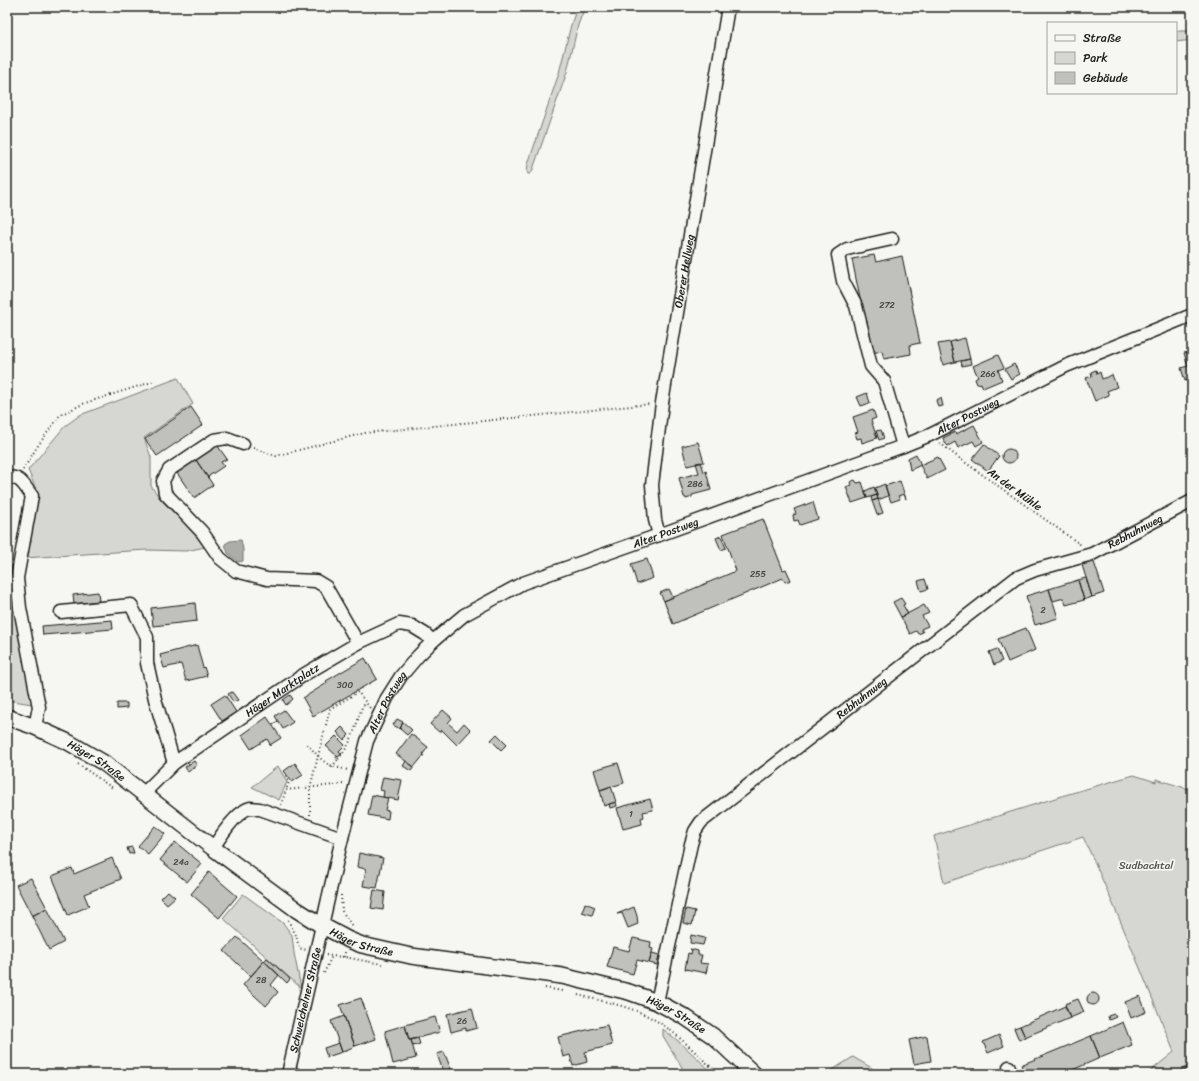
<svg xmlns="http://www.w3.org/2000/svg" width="1199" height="1081" viewBox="0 0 1199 1081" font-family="Sriracha,sans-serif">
<rect width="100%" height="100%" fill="#f6f6f2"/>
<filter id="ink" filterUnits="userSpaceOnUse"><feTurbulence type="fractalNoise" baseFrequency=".025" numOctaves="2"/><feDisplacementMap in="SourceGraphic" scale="8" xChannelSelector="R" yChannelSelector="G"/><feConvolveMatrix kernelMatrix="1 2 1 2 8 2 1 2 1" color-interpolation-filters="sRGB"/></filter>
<g filter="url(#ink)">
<path fill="#d6d6d2" stroke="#797977" d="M577,7H585L578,25L567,72L532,172L530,174H528L527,171L528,164L559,73L571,25Z
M1176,31H1192V40L1176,42Z
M178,378L193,404L144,438L151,457V486L162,501L191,530L205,547L186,551L146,550L24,558L36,489L28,470L65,426L80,415Z
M14,584L34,701L32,704L7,700V586Z
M278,766L287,782L279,800L252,787Z
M1134,775L1156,782V779L1192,790V1074H1147L1174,1052C1145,980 1116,908 1083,837L944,883L934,836L1065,795Z
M243,894L283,923L292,935L294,953L301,988L223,918Z
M663,1029L682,1044L714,1074H686L663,1036Z
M853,1057L882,1074H826Z"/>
<path fill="#acaca9" stroke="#727271" d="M241,540L243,549V561L238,562L228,553L225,544L230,541Z"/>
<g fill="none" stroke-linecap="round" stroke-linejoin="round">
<path stroke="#727271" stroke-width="3.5" d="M297,1074L298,1069
M1178,1074L1192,1064"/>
</g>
<path fill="#c0c0bd" stroke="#1c1c1c" d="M874,255L876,262L902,256L920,343L910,345L911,354L884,359L882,351L871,353L852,259Z
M965,338L970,359L955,362L950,342Z
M950,342L955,362L943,365L938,344Z
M1192,351V378L1185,381L1181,368L1188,366L1184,353Z
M998,355L1004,368L998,370L1002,380L983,388L981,383L977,384L975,379L978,377L973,366Z
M970,359L971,364L962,366L961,361Z
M1014,364L1020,374L1011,379L1005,369Z
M1096,370L1097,374L1100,372L1102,379L1112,375L1117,387L1107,391L1109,395L1095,401L1086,378L1092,376L1091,372Z
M867,393L870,403L861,406L857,397Z
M941,398L943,406L938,407L936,400Z
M191,407L203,425L157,456L145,439Z
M873,410L876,418L871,420L877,438L862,443L861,438L857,439L855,433L858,432L853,417Z
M974,425L983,442L976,446L973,441L958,448L955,442L948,446L945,443L943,438L955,432L956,434Z
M881,430L884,438L879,440L876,431Z
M698,442L704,462L687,466L682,446Z
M984,444L999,456L988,471L972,459Z
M217,445L227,459L221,462L224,466L209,476L208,478L196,460Z
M1002 456a7 7 0 1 1 14 0a7 7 0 1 1-14 0Z
M916,454L921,465L910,470L908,458Z
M938,457L945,470L927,479L920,465Z
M196,460L213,485L194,498L177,473Z
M701,462L704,472L706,471L711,490L692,495V497L686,499L685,497H684L679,478L699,473L696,463Z
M855,480L857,483L862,482L867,498L852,503L846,487L851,485L850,482Z
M900,481L906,499L904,494L898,496L900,499L891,502L885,486Z
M885,484L888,496L878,500L875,488Z
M874,487L877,495L867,498L865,491Z
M877,495L878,499L872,501L871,497Z
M878,499L883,513L877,515L872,501Z
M813,502L818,519L800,525L798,520L794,521L793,515L796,514L794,509Z
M763,519L783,570L786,569L791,580L785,582L783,578L673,624L664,601L736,571L723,534Z
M721,536L726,548L721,550L716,538Z
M647,559L653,578L637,584L631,564Z
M1094,562L1104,593L1092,597L1082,565Z
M1086,578L1092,597L1084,600L1078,580Z
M925,579L928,589L921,591L918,581Z
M1078,580L1084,600L1066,605L1064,598L1053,601L1049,589Z
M669,589L673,597L664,601L660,593Z
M1049,589L1058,618L1035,625L1026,596Z
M98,592L99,601L74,604L73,595Z
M901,598L905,604L903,605L908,614L901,617L893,602Z
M195,603L197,621L153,626L151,608Z
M924,605L929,613L922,616L928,626L921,629L923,632L918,634L916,631L910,634L901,617Z
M112,620L113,629L43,635L42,626Z
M1026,628L1035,650L1008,662L998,639Z
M197,645L203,668L204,667L207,676L186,681L181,664L164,668L160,655Z
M997,649L1002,661L994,665L989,652Z
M365,658L377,679L313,716L303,698L327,683L326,681Z
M232,692L238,700L233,702L228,694Z
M225,695L236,712L222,721L211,704Z
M290,695L293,699L286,705L283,700Z
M117,703H127V708L117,709Z
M284,710L293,722L283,729L278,721L273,725L278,721L275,716Z
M443,710L452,718L448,723L457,731L464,723L471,730L457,745L442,730L439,732L430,724Z
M267,717L281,738L270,745V746L269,745L270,744L267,739L251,749L242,735Z
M397,719L403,722L400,729L393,725Z
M403,722L412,730L407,735L400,729Z
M342,727L349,735L344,740L337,732Z
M411,734L428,747L423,754L424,755L414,767L396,754Z
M497,734L507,744L501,750L491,740Z
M336,736L345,745L339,751L342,754L338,757L326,746Z
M194,761L197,765L188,772L185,767Z
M406,761L414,767L411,771L403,766Z
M295,763L303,775L292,782L284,771Z
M618,763L624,783L600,790L594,770Z
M383,777L402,780L398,800L383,797L384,791L380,790Z
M611,786L616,802L604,806L600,790Z
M372,795L388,798L385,810L389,811L388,819L368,815Z
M650,799L653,810L643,812L644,817L641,818L642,824L623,829L617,808Z
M616,802L617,806L610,808L609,804Z
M155,826L165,834L148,854L138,846Z
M175,842L202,864L187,882L160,860Z
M132,847L134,853L129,854L127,848Z
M359,853L383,858L377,888L363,886L366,869L357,867Z
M112,858L121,879L84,894L89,906L68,915L52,876L72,868L74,874Z
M209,872L237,896L219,918L191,894Z
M31,878L47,908L32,916L16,885Z
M374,890L385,892L383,910L371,908Z
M168,891L175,897L167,904L161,898Z
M585,903L595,907L592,915L582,912Z
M634,907L637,916L638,924L628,928L622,913L617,914Z
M47,908L64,942L49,950L32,916Z
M686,909L695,911L692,925L683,923Z
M691,935L705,938L703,945L690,943Z
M237,937L264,961L251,976L224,951Z
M633,938L651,942L650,948L653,949L649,963L637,960L633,974L607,967L613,947L629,951Z
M690,949L698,951V955H702L700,963L708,964L706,973L685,969L688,953L691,954L692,950Z
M652,953L659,955L657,965L649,963Z
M267,958L290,979L287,983L264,961Z
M264,961L279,975L271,985L278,992L266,1006L243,985Z
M1087 999a6 6 0 1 1 12 0a6 6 0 1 1-12 0Z
M1140,996L1146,1012L1131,1018L1125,1002Z
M361,998L376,1039L355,1046L340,1005Z
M1078,999L1084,1012L1070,1018L1065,1004Z
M1065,1006L1070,1018L1025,1037L1020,1026Z
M472,1008L477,1028L466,1031V1028L451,1032L447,1014Z
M1114,1014L1116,1017L1109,1020L1108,1016Z
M344,1016L355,1046L342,1052L331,1021Z
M435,1017L440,1032L409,1040L405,1025Z
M1123,1022L1132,1045L1100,1058L1091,1036Z
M405,1025L409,1040H411L416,1058L393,1064L385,1031Z
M607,1025L612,1045L585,1052L587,1062L573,1066L570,1055L563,1057L558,1037Z
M1020,1026L1025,1037L1019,1040L1014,1028Z
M999,1035L1004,1046L988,1053L983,1042Z
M927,1036L931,1061L914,1064L909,1040Z
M1091,1036L1100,1058L1063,1074H1025L1021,1065Z
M418,1038L420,1044L413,1046L411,1040Z
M339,1043L342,1052L327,1057L324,1048Z
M444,1052L453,1074H444L437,1054Z"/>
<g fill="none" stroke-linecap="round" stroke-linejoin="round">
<g stroke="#1c1c1c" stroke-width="15">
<g id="minor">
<path d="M892,239L847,249L838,255L843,281L856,306L871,366L884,381L903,446"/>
<path d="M243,444L227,438L214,440L169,470L163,481L165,493L202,532L220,558L236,571L267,579L316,581L326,587L358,643"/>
<path d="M7,478C20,475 25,487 32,496L17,578L20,608L39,707L35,727"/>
<path id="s1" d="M659,535L655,520L652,485L662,403L728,7"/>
<path d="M61,612L131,605L147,637V663L155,699L174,763"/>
<path id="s2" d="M144,793L174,763L305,674L358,643L399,624L412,626L425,634L433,641"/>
<path d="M213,848C220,837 237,811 250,808C253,808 257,809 260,809L342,838"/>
<path id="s3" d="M657,1002L691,844L695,831L701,822L1016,578L1035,570L1092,554L1192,501"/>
<path d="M1009,1067L1010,1074"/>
<path id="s4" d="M288,1074L342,838L367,741L387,698L401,676L418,656L433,641L464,615L523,583L659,535L903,446L930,435L1066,366L1192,315"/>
</g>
</g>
<g stroke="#1c1c1c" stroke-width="18">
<g id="major">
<path id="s5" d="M7,717L35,727L68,742L104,763L213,848L297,910L321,925L349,940L362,945L411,956L562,976L629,992L657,1002L685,1017L713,1036L754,1074"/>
</g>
</g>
<path stroke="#1c1c1c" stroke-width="2" stroke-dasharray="1 3" stroke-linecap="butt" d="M940,443L959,458L1081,545
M253,448L276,456L365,433L651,404
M23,470L37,447L60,415L85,403L155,381
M307,744C323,761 323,765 348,770
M338,759C352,744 356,725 362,707L366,703
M78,764L114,789
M332,767L338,759L335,756
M286,776L289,782L286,790
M281,805L286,790L344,784
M310,815V788L330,709L358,692L370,708
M341,895L342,911L352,926
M288,920L296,935L299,948L306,950
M326,955L332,956L344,957L382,964
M344,957L345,952
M324,973L332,956
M545,988L562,991
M578,995C602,1001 634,1007 655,1020C678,1033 699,1057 719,1074"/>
<use href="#minor" stroke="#f6f6f2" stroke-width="12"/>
<use href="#major" stroke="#f6f6f2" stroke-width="15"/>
</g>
</g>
<g text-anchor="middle" stroke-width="3.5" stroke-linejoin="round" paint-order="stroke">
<g font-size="9" fill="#454544">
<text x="887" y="308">272</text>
<text x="988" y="377">266</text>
<text x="695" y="487">286</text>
<text x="758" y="577">255</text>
<text x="1043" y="613">2</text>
<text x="345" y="688">300</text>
<text x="631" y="817">1</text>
<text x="181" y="865">24a</text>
<text x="261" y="983">28</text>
<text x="462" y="1024">26</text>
</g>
<g font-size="11" fill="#1c1c1c" stroke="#f6f6f2">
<text dy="4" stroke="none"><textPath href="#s1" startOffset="267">Oberer Hellweg</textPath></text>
<text dy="4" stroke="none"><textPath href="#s4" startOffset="1046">Alter Postweg</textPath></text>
<text transform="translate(1015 489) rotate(36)" y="4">An der Mühle</text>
<text dy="4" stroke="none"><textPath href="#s3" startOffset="713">Rebhuhnweg</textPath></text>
<text dy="4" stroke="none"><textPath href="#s4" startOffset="722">Alter Postweg</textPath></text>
<text dy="4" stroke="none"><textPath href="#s2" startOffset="173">Häger Marktplatz</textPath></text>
<text dy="4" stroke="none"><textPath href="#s3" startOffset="389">Rebhuhnweg</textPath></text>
<text dy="4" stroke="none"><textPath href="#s4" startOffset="386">Alter Postweg</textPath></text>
<text dy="4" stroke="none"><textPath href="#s5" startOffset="100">Häger Straße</textPath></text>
<text dy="4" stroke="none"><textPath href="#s5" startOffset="423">Häger Straße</textPath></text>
<text dy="4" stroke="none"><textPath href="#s4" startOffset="76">Schweichelner Straße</textPath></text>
<text dy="4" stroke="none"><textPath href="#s5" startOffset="748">Häger Straße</textPath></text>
</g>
<g font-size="11" fill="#545453" stroke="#f6f6f2">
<text x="1146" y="869">Sudbachtal</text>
</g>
</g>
<rect width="1199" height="1081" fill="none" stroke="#f6f6f2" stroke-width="24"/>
<rect x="12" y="12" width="1175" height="1057" fill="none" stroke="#1c1c1c" stroke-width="1.5" filter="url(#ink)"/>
<rect x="1047" y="22" width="130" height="72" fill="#f6f6f2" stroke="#9f9f9c"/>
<rect x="1055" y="35" width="20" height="6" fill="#f6f6f2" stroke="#9f9f9c"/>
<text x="1083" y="42" font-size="12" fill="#1c1c1c">Straße</text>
<rect x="1055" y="52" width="20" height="12" fill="#d6d6d2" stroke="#9f9f9c"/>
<text x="1083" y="62" font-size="12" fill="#1c1c1c">Park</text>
<rect x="1055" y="72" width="20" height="12" fill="#c0c0bd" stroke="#9f9f9c"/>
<text x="1083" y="82" font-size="12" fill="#1c1c1c">Gebäude</text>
</svg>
